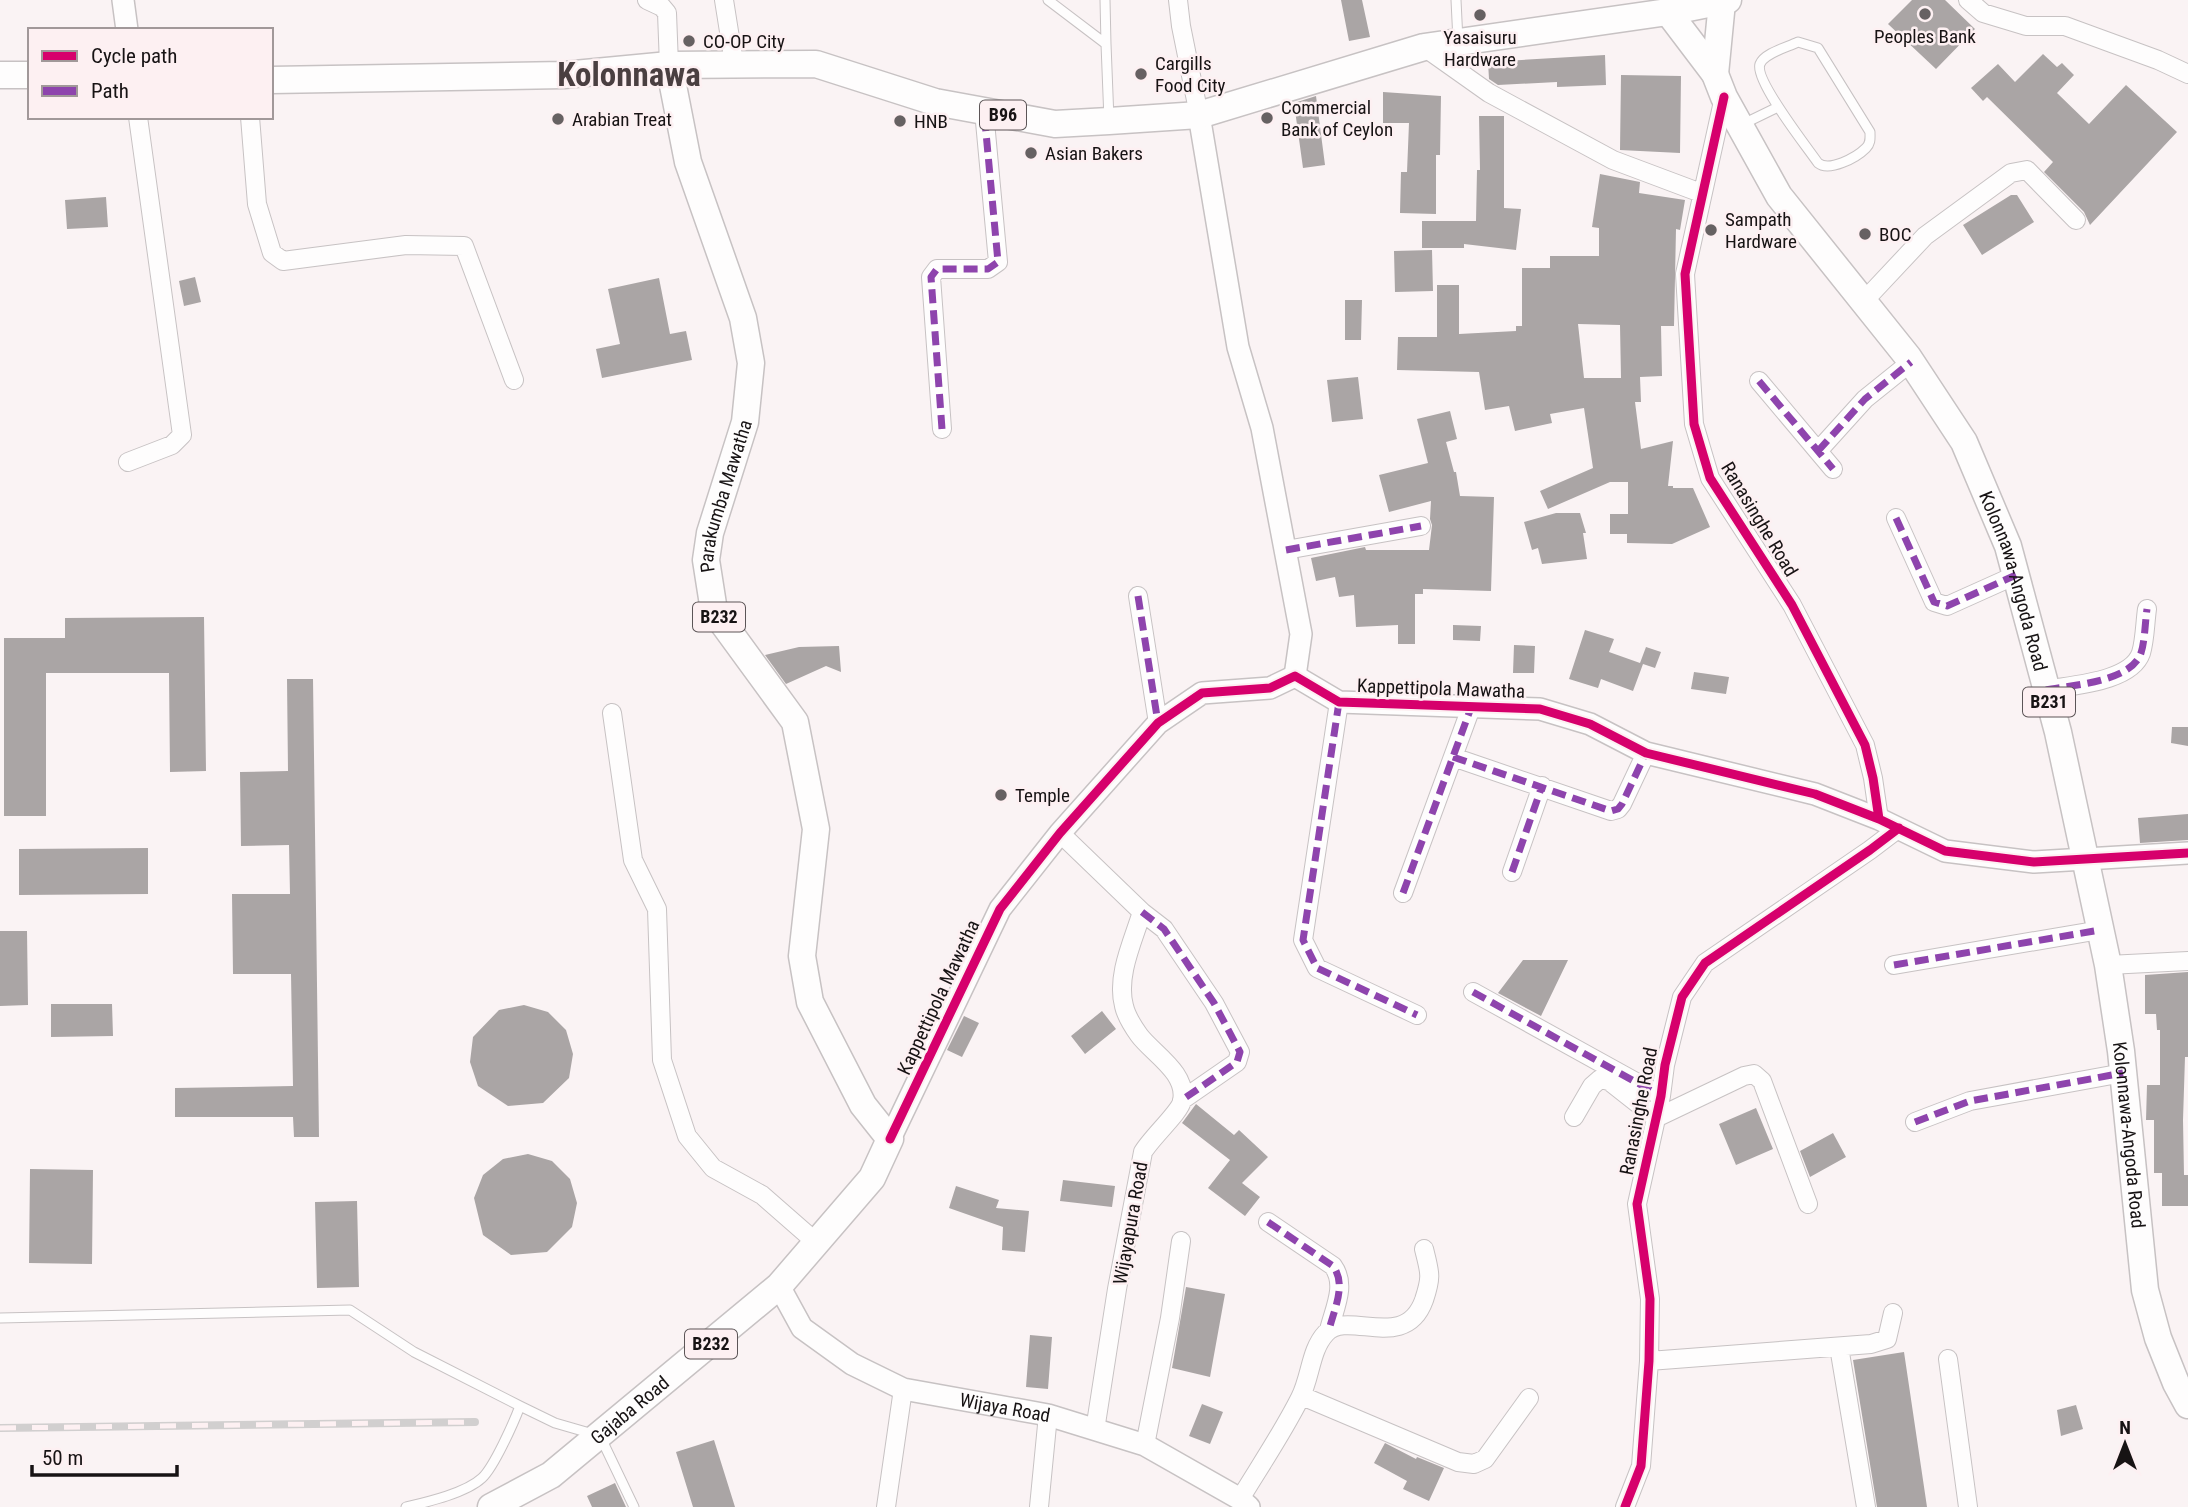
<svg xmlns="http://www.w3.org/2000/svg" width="2188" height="1507" viewBox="0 0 2188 1507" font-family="'Roboto Condensed',sans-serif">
<rect width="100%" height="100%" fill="#faf3f4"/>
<path fill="#aaa5a5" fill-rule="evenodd" d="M1341,0H1362L1370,37L1349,41Z
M1912,0H1945L1975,29L1936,69L1888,24Z
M2043,54L2057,67L2062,63L2074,75L2057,93L2089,124L2126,85L2177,132L2090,225L2084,212L2044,172L2053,162L1987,97L1983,101L1971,88L1998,64L2015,82Z
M1605,55L1606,85L1557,87V82L1498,85L1489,79L1488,62Z
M1621,75L1681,76L1680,153L1620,150Z
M1383,92L1441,96L1440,155H1436V214L1400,213L1401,172H1407L1409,123H1383Z
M1316,96L1325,165L1303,168L1294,103Z
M1479,116H1504V208L1521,209L1516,250L1464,244V248H1422V221H1476L1477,170H1480Z
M1600,174L1640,182L1639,193L1685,200L1680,230L1676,229L1674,326H1661L1662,376L1640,377L1641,402H1635L1641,449L1673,441L1668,486H1673V488H1693L1710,527L1672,544L1627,543V534H1610V514H1628V482H1610L1548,509L1540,491L1593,468L1584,408L1550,414L1552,423L1515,431L1509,406L1485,410L1479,372L1397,370L1398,337H1437V285H1459V334L1516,331V326H1522V268H1550V256H1599V228L1592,227ZM1578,324L1620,325L1621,378H1584Z
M2011,195H2017L2034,222L1982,255L1963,225Z
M106,197L108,227L67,229L65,200Z
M1432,250L1433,291L1395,292L1394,251Z
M195,277L201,302L184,306L179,281Z
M659,278L670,334L686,331L692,360L602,378L596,349L620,344L608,289Z
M1345,300H1362L1361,340H1345Z
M1358,377L1363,419L1332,422L1327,380Z
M1450,411L1457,439L1446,442L1454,472H1456L1460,496L1494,497L1491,591L1423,589V594H1415V644H1398V625L1356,627L1354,595L1339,597L1335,577L1316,581L1311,558L1365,547L1366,550H1429L1432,525L1430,519L1431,501L1389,512L1379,475L1428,463L1417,419Z
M1556,513H1580L1586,533H1583L1587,559L1542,564L1538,548L1532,550L1524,522Z
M204,617L206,771L170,772L169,673H46V816H4V638H65V618Z
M1453,625L1481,626L1480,641L1453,640Z
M1585,630L1614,639L1609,652L1640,663L1646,647L1661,652L1655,668L1643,664L1633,691L1601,679L1598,688L1569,679Z
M1514,645L1535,646L1534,673H1513Z
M839,646L841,672L826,666L786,684L765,655L799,647Z
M1694,672L1729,677L1726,694L1691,689Z
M287,679H313L319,1137H294L293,1117H175V1088L293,1086L291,974H233L232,894H290L289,845L241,846L240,772L288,771Z
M2172,727H2188V746L2171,743Z
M2188,814V840L2140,843L2138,818Z
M148,848V894L19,895V849Z
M0,931H27L28,1005L0,1006Z
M1523,960H1568L1541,1016L1498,993Z
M2188,972V1057H2185L2183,1120L2184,1175H2188V1206H2162V1173H2154V1120H2146L2147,1085H2160V1030H2157L2156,1014H2145V975Z
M51,1004H112L113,1036L51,1037Z
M524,1005L548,1012L566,1030L573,1054L569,1078L543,1103L508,1106L478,1086L470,1062L473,1037L499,1010Z
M1102,1011L1116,1029L1085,1054L1071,1036Z
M964,1016L979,1023L962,1057L947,1050Z
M1196,1104L1234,1135L1239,1130L1268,1157L1242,1183L1260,1197L1245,1216L1208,1188L1230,1160L1182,1123Z
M1756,1108L1773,1149L1736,1165L1719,1124Z
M1833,1133L1846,1157L1810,1177L1800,1151Z
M528,1154L552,1161L570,1179L577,1203L572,1227L547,1252L511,1255L483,1235L474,1198L483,1175L503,1159Z
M30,1169L93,1170L92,1264L29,1263Z
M1063,1180L1115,1186L1112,1207L1060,1201Z
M956,1186L999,1200L996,1208L1029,1211L1025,1252L1002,1250L1003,1227L949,1208Z
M357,1201L359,1287L317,1288L315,1202Z
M1186,1287L1225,1294L1210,1377L1172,1368Z
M1030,1335L1052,1337L1048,1389L1026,1387Z
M1904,1352L1927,1507H1877L1853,1360Z
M1202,1404L1223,1412L1210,1444L1189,1436Z
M2076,1405L2083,1429L2061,1436L2057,1410Z
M714,1440L735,1507H693L676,1452Z
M1385,1443L1416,1459L1417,1457L1444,1468L1429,1501L1403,1489L1407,1481L1374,1463Z
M615,1483L626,1507H592L587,1496Z"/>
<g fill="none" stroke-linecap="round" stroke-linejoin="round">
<g stroke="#c7c2c3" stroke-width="11">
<path id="service" d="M1048,0L1106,44L1109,120
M1105,0L1106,44
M1456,0L1458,41
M1798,42L1818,48L1870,132C1870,138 1871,143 1866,148C1856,158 1829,172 1818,163C1807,147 1754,80 1760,64C1764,53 1788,47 1798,42Z
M1741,125L1778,107
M0,1318L350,1310L414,1352L520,1406L555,1423L600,1436L634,1507
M406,1507C427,1502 466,1493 482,1478C494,1467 514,1422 520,1406"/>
</g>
<g stroke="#c7c2c3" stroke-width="20">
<path id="minor" d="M647,0L662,7L667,13L669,65
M724,0L734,63
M1178,0L1181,26L1199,115
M1968,0L1983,13L2026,26H2065L2158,60L2188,74
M1424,47L1489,93L1613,160L1701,193
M1724,97L1685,274L1694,424L1710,478L1792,605L1865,745L1873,778L1879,819
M250,117L257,204L272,253L283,261L406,245L464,246L514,380
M1864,301L1925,236L2011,173L2027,170L2076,220
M1759,381L1833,469
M942,429L931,277L937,269H988L998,262L984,111
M1818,451L1865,399L1911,362
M128,462L172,445L182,435L138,117
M1896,518L1934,602L1947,606L2016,575
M1286,550L1421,526
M1138,596L1158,723
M2046,690C2072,685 2131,682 2141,653C2145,640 2145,623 2147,609
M1339,702L1303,940L1317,968L1417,1015
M612,713L633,860L657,909L662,1060L687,1136L713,1168L762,1195L818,1244
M1453,757L1611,811L1618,809L1622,804L1646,753
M1060,833L1142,912C1133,941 1116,976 1124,1006C1126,1015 1134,1028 1139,1035C1152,1053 1188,1073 1182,1101C1180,1112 1151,1138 1143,1152L1117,1289L1095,1430
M1512,872L1542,786
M1403,893L1472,705
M1142,912L1164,929L1214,1003L1240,1052L1237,1062L1182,1100
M1894,965L2100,930
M2108,965L2188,961
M1473,992L1661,1096
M1574,1117L1592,1086L1600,1079L1609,1081L1656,1118L1744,1076L1754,1074L1762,1081L1808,1204
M1915,1122L1970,1101L2123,1073
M1268,1222L1333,1266C1347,1285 1334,1309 1329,1330
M1839,1347L1866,1507
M1948,1359L1968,1507
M1649,1361L1871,1344L1887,1339L1893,1313
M1302,1396L1458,1462L1474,1464L1485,1459L1529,1398
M1145,1445L1170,1318L1181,1241
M1240,1499C1260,1466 1283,1432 1300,1398C1311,1377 1310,1350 1326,1333C1348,1309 1405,1353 1424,1300C1432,1276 1430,1273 1424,1249
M886,1507L903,1389
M1039,1507L1048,1415
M1625,1507L1641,1466L1649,1361L1650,1299L1637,1204L1661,1096L1665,1065L1682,997L1705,963L1870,850L1899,828"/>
</g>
<g stroke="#c7c2c3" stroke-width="24">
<g id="tertiary">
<path d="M123,0L127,30"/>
<path d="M1199,115L1238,347L1262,428L1301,634L1295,676"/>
<path d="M890,1139L1000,909L1060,833L1158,723L1202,693L1270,688L1295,676L1339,702L1540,709L1590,724L1646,753L1815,794L1879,819L1945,851L2034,862L2188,853"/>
<path id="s1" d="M779,1286L802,1328L852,1364L903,1389L1048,1415L1145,1445L1240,1499L1249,1507"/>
</g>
</g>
<g stroke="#c7c2c3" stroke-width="29">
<g id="primary">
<path id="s2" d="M1668,12L1715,74L1724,97L1779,196L1908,357L1964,442L2008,546L2058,732L2108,965L2121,1051L2145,1290L2158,1338L2176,1383L2188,1405"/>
<path d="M1715,74L1722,2"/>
<path d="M0,75H30"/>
<path d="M271,80L564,75L669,65L816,64L935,102L1055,124L1109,121L1199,115L1424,47L1668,12L1728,0"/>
<path id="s3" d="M491,1507L551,1475L779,1286L872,1178L890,1139L863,1105L810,1002L802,956L816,829L795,722L714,611L706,560L710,533L745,422L751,363L743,318L688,162L669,65"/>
</g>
</g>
<use href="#service" stroke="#fefdfd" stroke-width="9"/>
<use href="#minor" stroke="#fefdfd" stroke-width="18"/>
<use href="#tertiary" stroke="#fefdfd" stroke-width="21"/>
<use href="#primary" stroke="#fefdfd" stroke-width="26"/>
<g stroke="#d1cfcf" stroke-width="8">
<path id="rail" d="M0,1428L475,1422"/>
</g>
<use href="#rail" stroke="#fdf0f2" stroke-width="5" stroke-dasharray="16" stroke-linecap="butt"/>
<path stroke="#8e44ad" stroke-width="7" stroke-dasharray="14 7" stroke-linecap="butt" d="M1759,381L1833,469
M942,429L931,277L937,269H988L998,262L984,111
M1818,451L1865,399L1911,362
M1896,518L1934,602L1947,606L2016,575
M1286,550L1421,526
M1138,596L1158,723
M2046,690C2072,685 2131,682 2141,653C2145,640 2145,623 2147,609
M1339,702L1303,940L1317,968L1417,1015
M1453,757L1611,811L1618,809L1622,804L1646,753
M1512,872L1542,786
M1403,893L1472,705
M1142,912L1164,929L1214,1003L1240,1052L1237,1062L1182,1100
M1894,965L2100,930
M1473,992L1661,1096
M1915,1122L1970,1101L2123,1073
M1268,1222L1333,1266C1347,1285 1334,1309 1329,1330"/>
<g stroke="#fdf0f2" stroke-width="13">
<path id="cycleway" d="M1724,97L1685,274L1694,424L1710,478L1792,605L1865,745L1873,778L1879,819
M890,1139L1000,909L1060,833L1158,723L1202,693L1270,688L1295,676L1339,702L1540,709L1590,724L1646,753L1815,794L1879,819L1945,851L2034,862L2188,853
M1625,1507L1641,1466L1649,1361L1650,1299L1637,1204L1661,1096L1665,1065L1682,997L1705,963L1870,850L1899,828"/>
</g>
<use href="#cycleway" stroke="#d6006c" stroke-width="9"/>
</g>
<g fill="#666162" stroke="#fdf0f2" stroke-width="2.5">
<circle cx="1925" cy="14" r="7"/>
<circle cx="1480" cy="15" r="7"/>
<circle cx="689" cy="41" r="7"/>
<circle cx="1141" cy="74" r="7"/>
<circle cx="1267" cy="118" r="7"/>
<circle cx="558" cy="119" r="7"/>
<circle cx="900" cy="121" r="7"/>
<circle cx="1031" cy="153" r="7"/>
<circle cx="1711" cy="230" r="7"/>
<circle cx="1865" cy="234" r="7"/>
<circle cx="1001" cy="795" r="7"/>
</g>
<g text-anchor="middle" stroke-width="5" stroke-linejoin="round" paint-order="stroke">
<g fill="#fdf0f2" stroke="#5c5557" stroke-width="2">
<rect x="980" y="100.5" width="46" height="29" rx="5"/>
<rect x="693" y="602.5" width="52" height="29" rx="5"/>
<rect x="2023" y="687.5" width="52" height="29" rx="5"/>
<rect x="685" y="1329.5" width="52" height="29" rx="5"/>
</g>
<g font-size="18" font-weight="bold" fill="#171314">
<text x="1003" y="121">B96</text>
<text x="719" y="623">B232</text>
<text x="2049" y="708">B231</text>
<text x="711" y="1350">B232</text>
</g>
<g font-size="19" fill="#171314" stroke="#fdf0f2" text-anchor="start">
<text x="1925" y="43" text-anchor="middle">Peoples Bank</text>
<text x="1480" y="44" text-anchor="middle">Yasaisuru<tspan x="1480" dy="22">Hardware</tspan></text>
<text x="703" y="48">CO-OP City</text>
<text x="1155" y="70">Cargills<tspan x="1155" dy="22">Food City</tspan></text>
<text x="1281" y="114">Commercial<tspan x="1281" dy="22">Bank of Ceylon</tspan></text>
<text x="572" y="126">Arabian Treat</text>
<text x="914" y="128">HNB</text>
<text x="1045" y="160">Asian Bakers</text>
<text x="1725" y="226">Sampath<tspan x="1725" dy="22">Hardware</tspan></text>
<text x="1879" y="241">BOC</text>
<text x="1015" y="802">Temple</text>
</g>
<g font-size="19" fill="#171314" stroke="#fdf0f2">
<text dy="7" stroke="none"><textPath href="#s3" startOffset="1248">Parakumba Mawatha</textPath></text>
<text transform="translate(1760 519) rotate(59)" y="7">Ranasinghe Road</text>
<text dy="7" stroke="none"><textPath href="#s2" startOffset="672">Kolonnawa-Angoda Road</textPath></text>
<text transform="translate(1441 688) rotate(2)" y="7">Kappettipola Mawatha</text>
<text transform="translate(938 997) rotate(-65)" y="7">Kappettipola Mawatha</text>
<text transform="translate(1638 1111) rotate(-79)" y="7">Ranasinghe Road</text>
<text dy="7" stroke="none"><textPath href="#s2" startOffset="1239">Kolonnawa-Angoda Road</textPath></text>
<text transform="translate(1130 1223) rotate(-80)" y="7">Wijayapura Road</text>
<text dy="7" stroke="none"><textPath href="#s1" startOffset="270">Wijaya Road</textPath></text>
<text dy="7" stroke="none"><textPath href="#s3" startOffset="170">Gajaba Road</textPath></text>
</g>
<g font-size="33" font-weight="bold" fill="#4a3f41" stroke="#fdf0f2">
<text x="629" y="86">Kolonnawa</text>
</g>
</g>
<rect x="28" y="28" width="245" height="91" fill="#fdf0f2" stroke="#a19899" stroke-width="2"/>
<rect x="42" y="51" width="35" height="10" fill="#d6006c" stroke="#a19899" stroke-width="2"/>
<text x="91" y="63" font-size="21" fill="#171314">Cycle path</text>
<rect x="42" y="86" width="35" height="10" fill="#8e44ad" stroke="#a19899" stroke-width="2"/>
<text x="91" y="98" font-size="21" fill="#171314">Path</text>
<g transform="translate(2125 1444)" stroke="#fdf0f2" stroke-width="5" paint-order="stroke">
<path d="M0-5L12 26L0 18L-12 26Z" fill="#171314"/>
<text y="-10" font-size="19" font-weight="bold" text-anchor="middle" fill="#171314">N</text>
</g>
<path d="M32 1465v10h145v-10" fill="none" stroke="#171314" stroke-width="3.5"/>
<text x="42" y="1465" font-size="21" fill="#171314" stroke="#fdf0f2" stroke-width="5" paint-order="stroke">50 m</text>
</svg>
